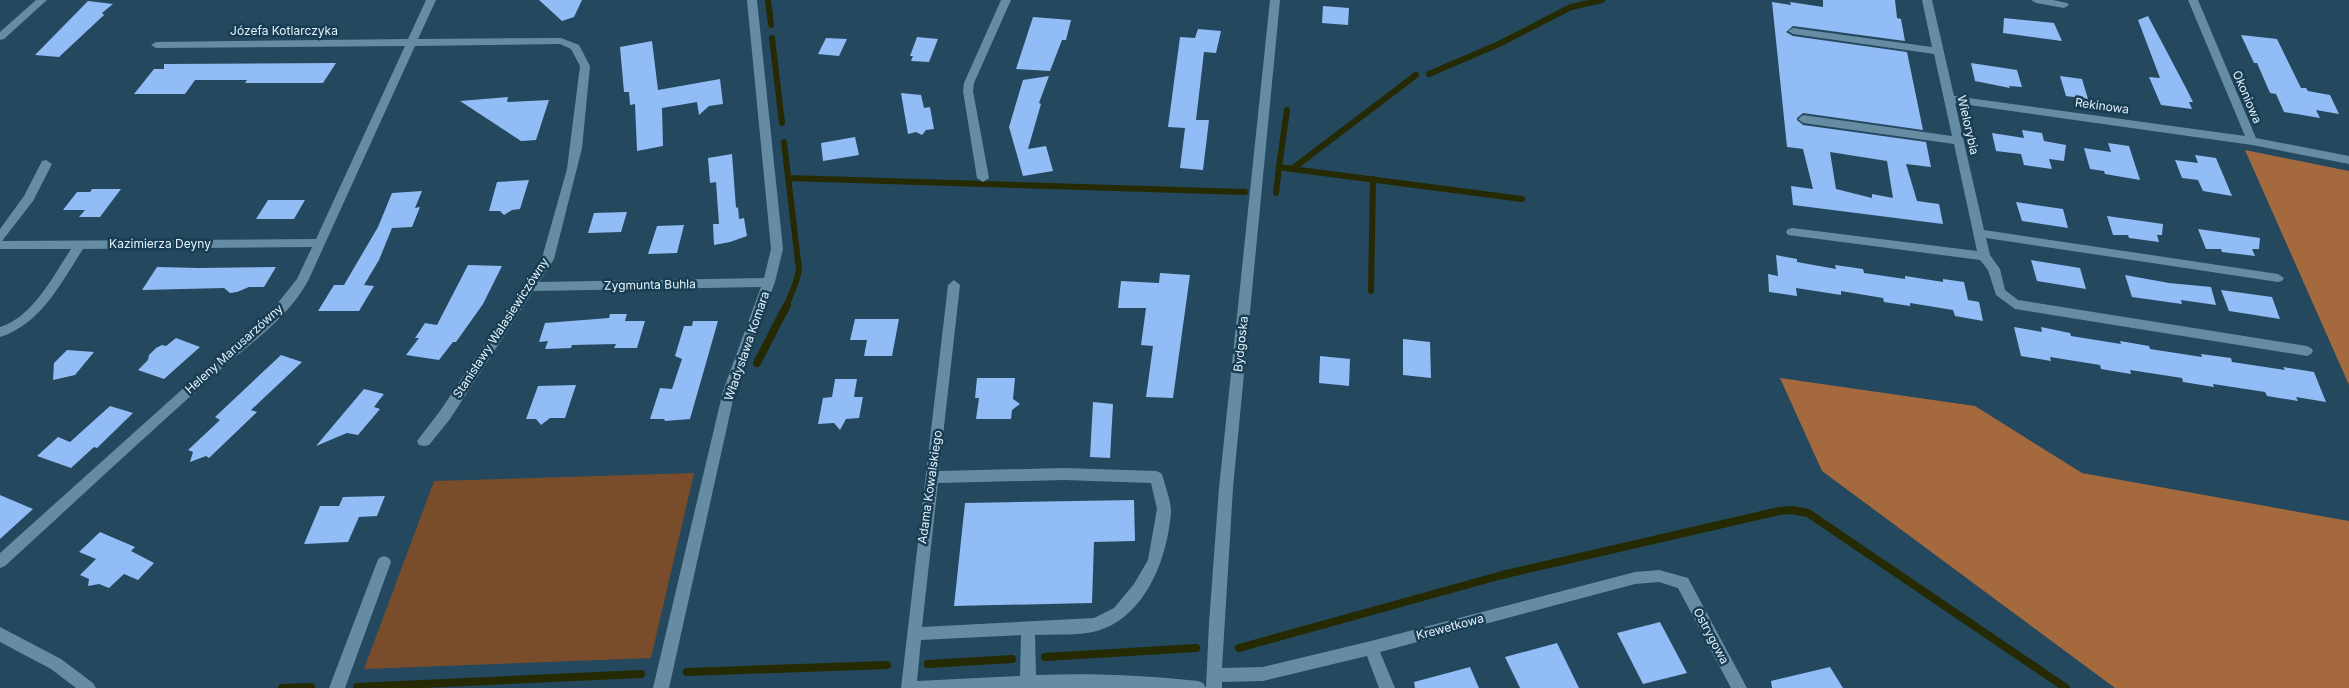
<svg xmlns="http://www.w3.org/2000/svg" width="2349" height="688" viewBox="0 0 2349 688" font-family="Inter,sans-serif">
<rect width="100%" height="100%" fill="#24485d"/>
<path fill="#794c2b" d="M694,473L651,658L364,669L434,481Z"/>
<path fill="#a4693d" d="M2245,150L2349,171V385Z
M1780,378L1975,406L2082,473L2349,521V688H2115L1822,471Z"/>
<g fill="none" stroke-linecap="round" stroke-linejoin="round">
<path stroke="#252a03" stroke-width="6" d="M768,0L771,25
M772,38L782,123
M1429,74L1499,44L1571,7L1602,0
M784,142L799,270L796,282L786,307
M1279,167L1287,110
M1292,169L1522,199
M788,178L1245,192
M1276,193L1279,167L1292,169L1416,75
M1371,291L1373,179"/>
<path stroke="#252a03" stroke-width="8" d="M757,363L787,305
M1239,648L1502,575L1779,511L1792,510L1808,513L2066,688
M1045,657L1196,648
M928,664L1012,659
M687,672L887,665
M357,687L641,674
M282,688L311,687"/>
</g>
<path fill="#91bcf6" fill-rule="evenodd" d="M539,0H582L574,17L562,21Z
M1823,0H1895L1897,18L1901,19L1905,41L1793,26L1786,32L1793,36L1907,52L1923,130L1803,113L1797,118V120L1803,125L1926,142L1931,167L1906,164L1917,201L1939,204L1943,224L1793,205L1791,186L1813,189L1803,149L1787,147L1772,2L1791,5L1790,2L1823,7ZM1830,152L1887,161L1893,198L1872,194V198L1836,189Z
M88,1L113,4L102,13L104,15L59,57L35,55Z
M1323,6L1349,8L1348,25L1322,23Z
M2148,16L2186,88L2193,102H2189L2192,109L2161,105L2149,77L2160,78L2138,20Z
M1033,17L1071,20L1066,40H1062L1050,71L1016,69Z
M2004,18L2054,23L2062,41L2003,33Z
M1198,29L1221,31L1216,53L1204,52L1196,120H1209L1203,170L1180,168L1185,128L1168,127L1180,37L1195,38Z
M2241,35L2277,39L2301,88H2306L2308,91L2330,95L2339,114L2316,110L2320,118L2284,112L2276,94L2270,93L2257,63H2254Z
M917,37L938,39L929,62L911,61L913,56H910Z
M826,38L847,39L839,56L818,54Z
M652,41L658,90L720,79L723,104L709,106L699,115L697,102L662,108L663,146L637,151L635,104L630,105L629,92H624L620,47Z
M336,63L323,83H245L247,80H195L185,94H134L154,69H164V64Z
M1971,63L2017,70L2022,87L2009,86L2010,88L1975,81Z
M1049,76L1039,103L1041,104L1028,149L1046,146L1053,171L1023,176L1009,127L1023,80Z
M2060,76L2082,79L2088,99L2066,96Z
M901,93L921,95L924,108L930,107L934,129L926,130L922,135L916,132L908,134Z
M508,97L507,102L549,100L536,140L521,141L460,101Z
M2022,130L2042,133L2044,141L2066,145L2064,161L2049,159L2052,169L2024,165L2021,154L1996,151L1992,133L2024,138Z
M855,137L859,155L823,161L821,143Z
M2108,143L2129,146L2140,180L2105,174L2104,171L2090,169L2084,148L2111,152Z
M732,154L736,208L738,207L739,219L744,218L747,236L730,242L714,245L713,224H719L716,182L710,183L708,158Z
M2195,155L2216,158L2232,196L2203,191L2198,180L2182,178L2175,160L2198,163Z
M529,180L520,209L512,210L504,215L500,211H489L497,182Z
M92,189H121L100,217H79L85,210H63L77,192H90Z
M422,191L415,208L420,207L412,227L392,228L379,260L364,285L374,286L359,311H318L334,285H344L378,227L392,193Z
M268,200H305L294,219H256Z
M2016,202L2063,209L2068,228L2022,221Z
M627,212L621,232L588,233L594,213Z
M2107,216L2163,224L2162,235H2157L2159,242L2129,238L2128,235H2113Z
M684,225L677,253L648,254L657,226Z
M2198,229L2260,238L2259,249H2252L2255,256L2222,252L2221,249H2206Z
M1776,255L1797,259V262L1836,269L1835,265L1863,269L1864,273L1905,279V276L1943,282V279L1964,282L1968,300L1979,302L1983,321L1955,316L1953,310L1910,303V306L1884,302L1883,298L1841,291V295L1796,288L1797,296L1769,292L1768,274L1778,276Z
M2031,260L2080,268L2086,289L2037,281Z
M468,265L502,266L483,304L456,342H453L439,360L406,355L419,338H415L425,323L437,325Z
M157,267L199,268L276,267L264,287H249L237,292L230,293L224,288L142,290Z
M1160,273L1190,275L1173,398L1146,397L1153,346L1141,345L1146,308H1118L1121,281L1159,283Z
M2125,275L2169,283L2211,287L2216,305L2181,300L2182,304L2132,297Z
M2221,290L2272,297L2280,319L2229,311Z
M610,314H627L625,321H645L637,348H614L616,344L572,345L571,348L545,349L548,341L539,342L545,323L609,318Z
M855,319H899L892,356H864L867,340H850Z
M693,321H718L690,419L665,421L664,419H650L660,388L672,389L682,359L675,356L684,326H692Z
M2014,327L2042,332L2041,327L2070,333L2071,336L2121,344L2120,341L2149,346L2150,349L2202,357L2201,354L2231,358L2232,362L2285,370L2283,367L2314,372L2326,402L2296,397L2298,401L2267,396L2265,392L2213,384L2214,387L2183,382L2182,378L2130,370L2131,374L2101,369L2100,365L2050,357L2051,361L2021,356Z
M176,338L200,347L164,379L138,370L148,360L149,355L156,348L162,345L166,346Z
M1403,339L1430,342L1431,378L1403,375Z
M67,350L94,352L75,375L53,380L54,363Z
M281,355L302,362L251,410L257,412L209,458L206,456L190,462L193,452L188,450L220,420L215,417Z
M1320,356L1350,359L1349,386L1319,383Z
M977,378H1015L1013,399L1020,404L1012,410L1011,419H976L979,398H975Z
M835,379H857L854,397H863L859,418L846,419L840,430L834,423L818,424L823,398L832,397Z
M576,385L565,418H550L541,425L536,419H526L538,386Z
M364,389L384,394L374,407L380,409L358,435L347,433L316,446Z
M1093,402L1113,404L1110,458L1090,457Z
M110,406L133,413L97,448L94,447L71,468L37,456L58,437L70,442Z
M0,495L33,509L0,539Z
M385,496L377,516L359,517L348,542L304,544L320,506H339L343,497Z
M1134,500L1135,541L1094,542L1092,603L954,606L965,503Z
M100,532L135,547L131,551L154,563L138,580L124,574L109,588L99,584L88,586L89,579L80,575L96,559L79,552Z
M1660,622L1687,673L1643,684L1617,633Z
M1557,643L1579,688H1520L1505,657Z
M1470,667L1479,688H1415L1414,682Z
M1830,667L1843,688H1772L1771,681Z"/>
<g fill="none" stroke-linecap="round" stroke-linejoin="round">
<path fill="#668ca3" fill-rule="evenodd" d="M36,0H47L4,39L0,40V32Z
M426,0H436L418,39L561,38L579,45L590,66L582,148L554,259L539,282L764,278L771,249L747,0H757L783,249L775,282L735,391L669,688H653L723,391L761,287L533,291L450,419L429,445L424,446L419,445L417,441L440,411L542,258L567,169L580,66L571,49L560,44L415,46L308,281C286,321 245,347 212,377C142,439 74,503 5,566L0,568V553L277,304L297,279L312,247L83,249C61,283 41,324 0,337V327C33,317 53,276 71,249H0V229L24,196L42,161L46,160L52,164L33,201L2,241L316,239L405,46L156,48L151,45L156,42L408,39Z
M1001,0H1011L974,83L973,91L989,178L983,182L977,178L963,91L964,83Z
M1270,0H1280L1233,488L1222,668L1263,667L1371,641L1635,572L1659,570L1688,578L1747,688H1731L1678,588L1659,582L1635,584L1380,652L1395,688H1379L1367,656L1263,681L1222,682V688H1206L1209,623L1219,488Z
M1922,0H1932L1954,96L2245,136L2188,0H2198L2256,138L2349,156V164L2252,145L1955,103L1984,230L2278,274L2284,278L2282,281L2278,282L1986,238L1990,255L2000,269L2005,290L2018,300L2307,346L2311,348L2313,351L2311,354L2307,356L2015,309L1996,295L1988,270L1980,260L1788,235L1786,232L1788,229L1792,228L1977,251L1954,144L1803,123L1798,119L1803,115L1952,136L1934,54L1793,34L1788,31L1793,28L1932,47Z
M2031,0H2053L2067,3L2069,5L2064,8L2036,3Z
M954,280L960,285L939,471L1064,468L1156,471L1161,473L1163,477C1165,487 1171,500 1171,511C1168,557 1146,617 1097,631C1080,636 1053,634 1035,635L1036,675C1091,673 1143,675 1198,681L1203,683L1206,688H901L948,285ZM1064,480L1151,483L1157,509L1148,560L1134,584L1114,608L1094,618L922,627L938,483ZM1021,635L1020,676L917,681L921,640Z
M384,556L389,558L391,562L345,688H329L377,562L379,558Z
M0,627L61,659L93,683L96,688H76L51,669L0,642Z"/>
</g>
<g text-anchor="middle" stroke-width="5" stroke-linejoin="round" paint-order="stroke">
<g font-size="12" fill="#e2f2fc" stroke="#193d52">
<text x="284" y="35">Józefa Kotlarczyka</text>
<text transform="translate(2247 97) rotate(67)" y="4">Okoniowa</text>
<text transform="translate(2102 106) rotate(8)" y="4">Rekinowa</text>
<text transform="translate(1968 125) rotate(77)" y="4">Wielorybia</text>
<text x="160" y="248">Kazimierza Deyny</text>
<text transform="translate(650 285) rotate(-1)" y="4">Zygmunta Buhla</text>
<text transform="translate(501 328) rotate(-57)" y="4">Stanisławy Walasiewiczówny</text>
<text transform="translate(1241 344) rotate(-84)" y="4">Bydgoska</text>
<text transform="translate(747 346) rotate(-71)" y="4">Władysława Komara</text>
<text transform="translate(234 349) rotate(-42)" y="4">Heleny Marusarzówny</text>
<text transform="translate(930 487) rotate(-82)" y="4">Adama Kowalskiego</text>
<text transform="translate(1450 627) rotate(-15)" y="4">Krewetkowa</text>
<text transform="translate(1711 636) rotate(62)" y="4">Ostrygowa</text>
</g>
</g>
</svg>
